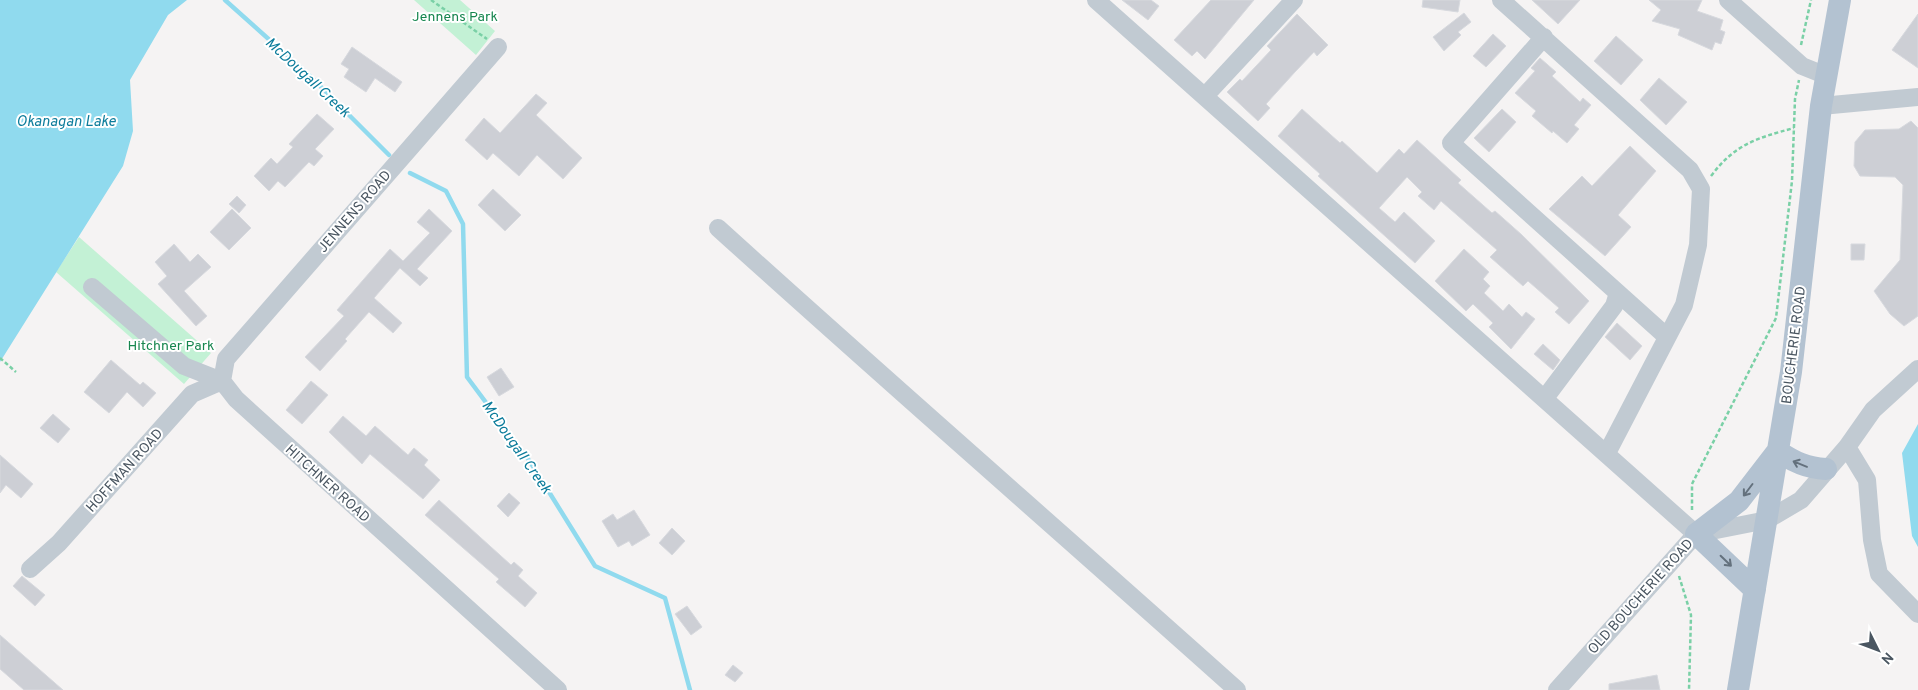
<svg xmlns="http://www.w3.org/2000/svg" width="1918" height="690" viewBox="0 0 1918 690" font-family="Overpass,sans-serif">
<rect width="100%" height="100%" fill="#f5f3f3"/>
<path fill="#c3f1d5" d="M414,0H460L495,31L476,55Z
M79,237L211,353L184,384L56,272Z"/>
<path fill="#90daee" d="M0,0H187L168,15L130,80L133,131L123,166L0,362Z
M1918,424V547L1912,536L1902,453Z"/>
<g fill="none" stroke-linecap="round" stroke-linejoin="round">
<path stroke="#90daee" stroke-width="4.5" d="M225,0L311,77L389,155
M410,173L446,191L463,224L467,377L531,463L595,566L665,598L690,690"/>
</g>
<path fill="#cdcfd5" stroke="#d7d9de" d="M1122,0H1151L1159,6L1148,20Z
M1211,0H1254L1205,59L1197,51L1192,56L1174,40Z
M1423,0H1460L1458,12L1422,7Z
M1532,0H1580L1558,24Z
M1649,0H1702L1697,11L1723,20L1720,30L1725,32L1721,44L1715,42L1712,50L1678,35L1680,29L1652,21L1661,10Z
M1464,13L1471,22L1458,32L1461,35L1444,51L1433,37Z
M1297,14L1328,45L1317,56L1314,52L1295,72L1266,104L1270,108L1258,121L1227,92L1240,79L1242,81L1271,50L1267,46Z
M1918,14V68L1892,50Z
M1493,34L1506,46L1486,67L1473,56Z
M1616,36L1643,60L1621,85L1594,61Z
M352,47L402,82L395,92L375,78L366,92L344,77L349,69L341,64Z
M1540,58L1556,72L1552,76L1580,102L1583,98L1591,105L1574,125L1579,129L1567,143L1553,131L1552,133L1532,116L1536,111L1515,93L1535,71L1531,68Z
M1659,78L1687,102L1666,125L1640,100Z
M536,94L547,103L536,115L582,158L563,179L537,155L519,176L493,153L487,160L465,140L484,118L500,133Z
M1302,109L1340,143L1342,141L1377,173L1399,149L1404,154L1417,140L1461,180L1458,183L1492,213L1495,211L1522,235L1589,301L1569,324L1555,312L1559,308L1528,281L1523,286L1490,257L1497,250L1441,201L1434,210L1418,196L1422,192L1407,177L1379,208L1395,222L1404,212L1435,241L1415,263L1318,176L1320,174L1278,136Z
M1502,109L1516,122L1489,152L1474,138Z
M317,114L334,129L315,149L323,156L314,166L309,162L285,187L278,181L269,191L254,176L271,158L277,164L293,147L289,144Z
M1911,121L1918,128V316L1904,326L1890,314L1874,291L1900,260L1903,185L1895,177L1860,176L1854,166L1855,142L1865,130L1899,129Z
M1630,146L1656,171L1618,215L1631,227L1605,256L1549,209L1582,176L1592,186Z
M493,189L521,215L505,231L478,205Z
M237,196L246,205L239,213L229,204Z
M232,209L251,228L229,250L210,232Z
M429,209L452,231L417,269L428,278L420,286L400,268L374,298L402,323L393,333L369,312L345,339L347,341L320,371L305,357L344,316L337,310L390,249L403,261L430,233L417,222Z
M174,244L190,262L198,254L211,267L184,291L207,316L196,326L158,284L167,276L155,262Z
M1851,244H1865L1864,260H1851Z
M1464,249L1489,272L1483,279L1490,286L1484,293L1503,311L1509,304L1522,317L1526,312L1535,319L1511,349L1489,327L1493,323L1473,304L1466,311L1435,281Z
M1617,323L1642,346L1630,360L1605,337Z
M1543,344L1560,360L1553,370L1534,354Z
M111,360L140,385L143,382L156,393L143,407L127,392L109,413L84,392Z
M501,368L514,387L499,396L487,377Z
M311,381L328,395L302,424L286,410Z
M53,414L70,429L58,443L40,428Z
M343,416L366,436L375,426L408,455L414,448L428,460L424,465L440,480L423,499L370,454L362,464L329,432Z
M0,455L33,484L21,498L6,485L0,493Z
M509,493L520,503L508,517L497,506Z
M439,500L511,565L514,562L523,570L518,576L537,593L525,607L496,582L499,579L425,515Z
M634,510L650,535L632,546L629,541L618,547L602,521L613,514L617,520Z
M672,528L685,541L672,555L659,543Z
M22,576L45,595L35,606L13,586Z
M687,606L702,627L691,635L675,614Z
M0,635L63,690H24L0,669Z
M733,665L743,673L735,682L725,675Z
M1657,675L1660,690H1609V684Z"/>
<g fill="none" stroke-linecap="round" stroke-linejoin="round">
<path stroke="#7ad0a6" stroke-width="2.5" stroke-dasharray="4 2.5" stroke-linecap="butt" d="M431,0L487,39
M1801,45L1811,0
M1711,176C1735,144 1757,138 1794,128
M0,358L16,372
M1692,510V484L1776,318L1792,181L1795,99L1799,80
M1679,576L1691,615L1689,690"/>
<path stroke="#c1cad2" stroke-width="18" d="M1096,0L1696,534
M1501,0L1690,170L1701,189L1698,245L1684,305L1607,453
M1728,0L1802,66L1827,76
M1544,37L1451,143L1618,293L1614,306L1545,398
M1205,96L1294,0
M1821,106L1918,97
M718,228C890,384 1064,535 1237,690
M92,287L184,366L222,381L236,399L558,690
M1618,293L1667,337
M222,381L226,359L498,47
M1847,447L1867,480L1872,540L1879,574L1918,614
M30,569L59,543L192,394L222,381
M1557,690L1696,534L1767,520L1801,500L1847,447L1873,410L1918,369"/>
<path stroke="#b3c2d1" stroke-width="22" d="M1778,451C1794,462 1807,468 1826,469
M1755,590L1696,534L1739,501L1776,453
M1738,690L1791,372L1821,106L1840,0"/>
</g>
<defs><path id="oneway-shaft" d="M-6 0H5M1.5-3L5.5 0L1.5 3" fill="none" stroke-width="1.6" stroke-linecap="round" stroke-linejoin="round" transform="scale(1.25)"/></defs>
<g stroke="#64717d">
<use href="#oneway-shaft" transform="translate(1800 464) rotate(-158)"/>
<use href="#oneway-shaft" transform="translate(1748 490) rotate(127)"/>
<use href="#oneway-shaft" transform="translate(1726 561) rotate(44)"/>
</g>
<g text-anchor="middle" stroke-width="4" stroke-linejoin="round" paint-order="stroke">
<g font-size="14" fill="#17864f" stroke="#fff">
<text x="455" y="21">Jennens Park</text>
<text x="171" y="350">Hitchner Park</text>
</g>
<g font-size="14" fill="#4a5661" stroke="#fff">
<text transform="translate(354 211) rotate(-49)" y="5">JENNENS ROAD</text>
<text transform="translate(1793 345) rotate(-83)" y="5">BOUCHERIE ROAD</text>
<text transform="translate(124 470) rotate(-48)" y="5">HOFFMAN ROAD</text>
<text transform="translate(328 483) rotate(42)" y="5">HITCHNER ROAD</text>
<text transform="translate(1640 596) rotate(-48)" y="5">OLD BOUCHERIE ROAD</text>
</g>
<g font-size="15" font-style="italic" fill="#0c7c9b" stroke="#fff">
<text transform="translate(308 77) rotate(43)" y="5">McDougall Creek</text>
<text x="66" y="126">Okanagan Lake</text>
<text transform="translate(517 447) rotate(55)" y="5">McDougall Creek</text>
</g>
</g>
<g transform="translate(1878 650) rotate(132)" stroke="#ffffff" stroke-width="4" paint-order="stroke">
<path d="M0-4L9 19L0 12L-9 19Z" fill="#4a5661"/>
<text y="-8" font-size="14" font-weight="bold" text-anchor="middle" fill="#4a5661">N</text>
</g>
</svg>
